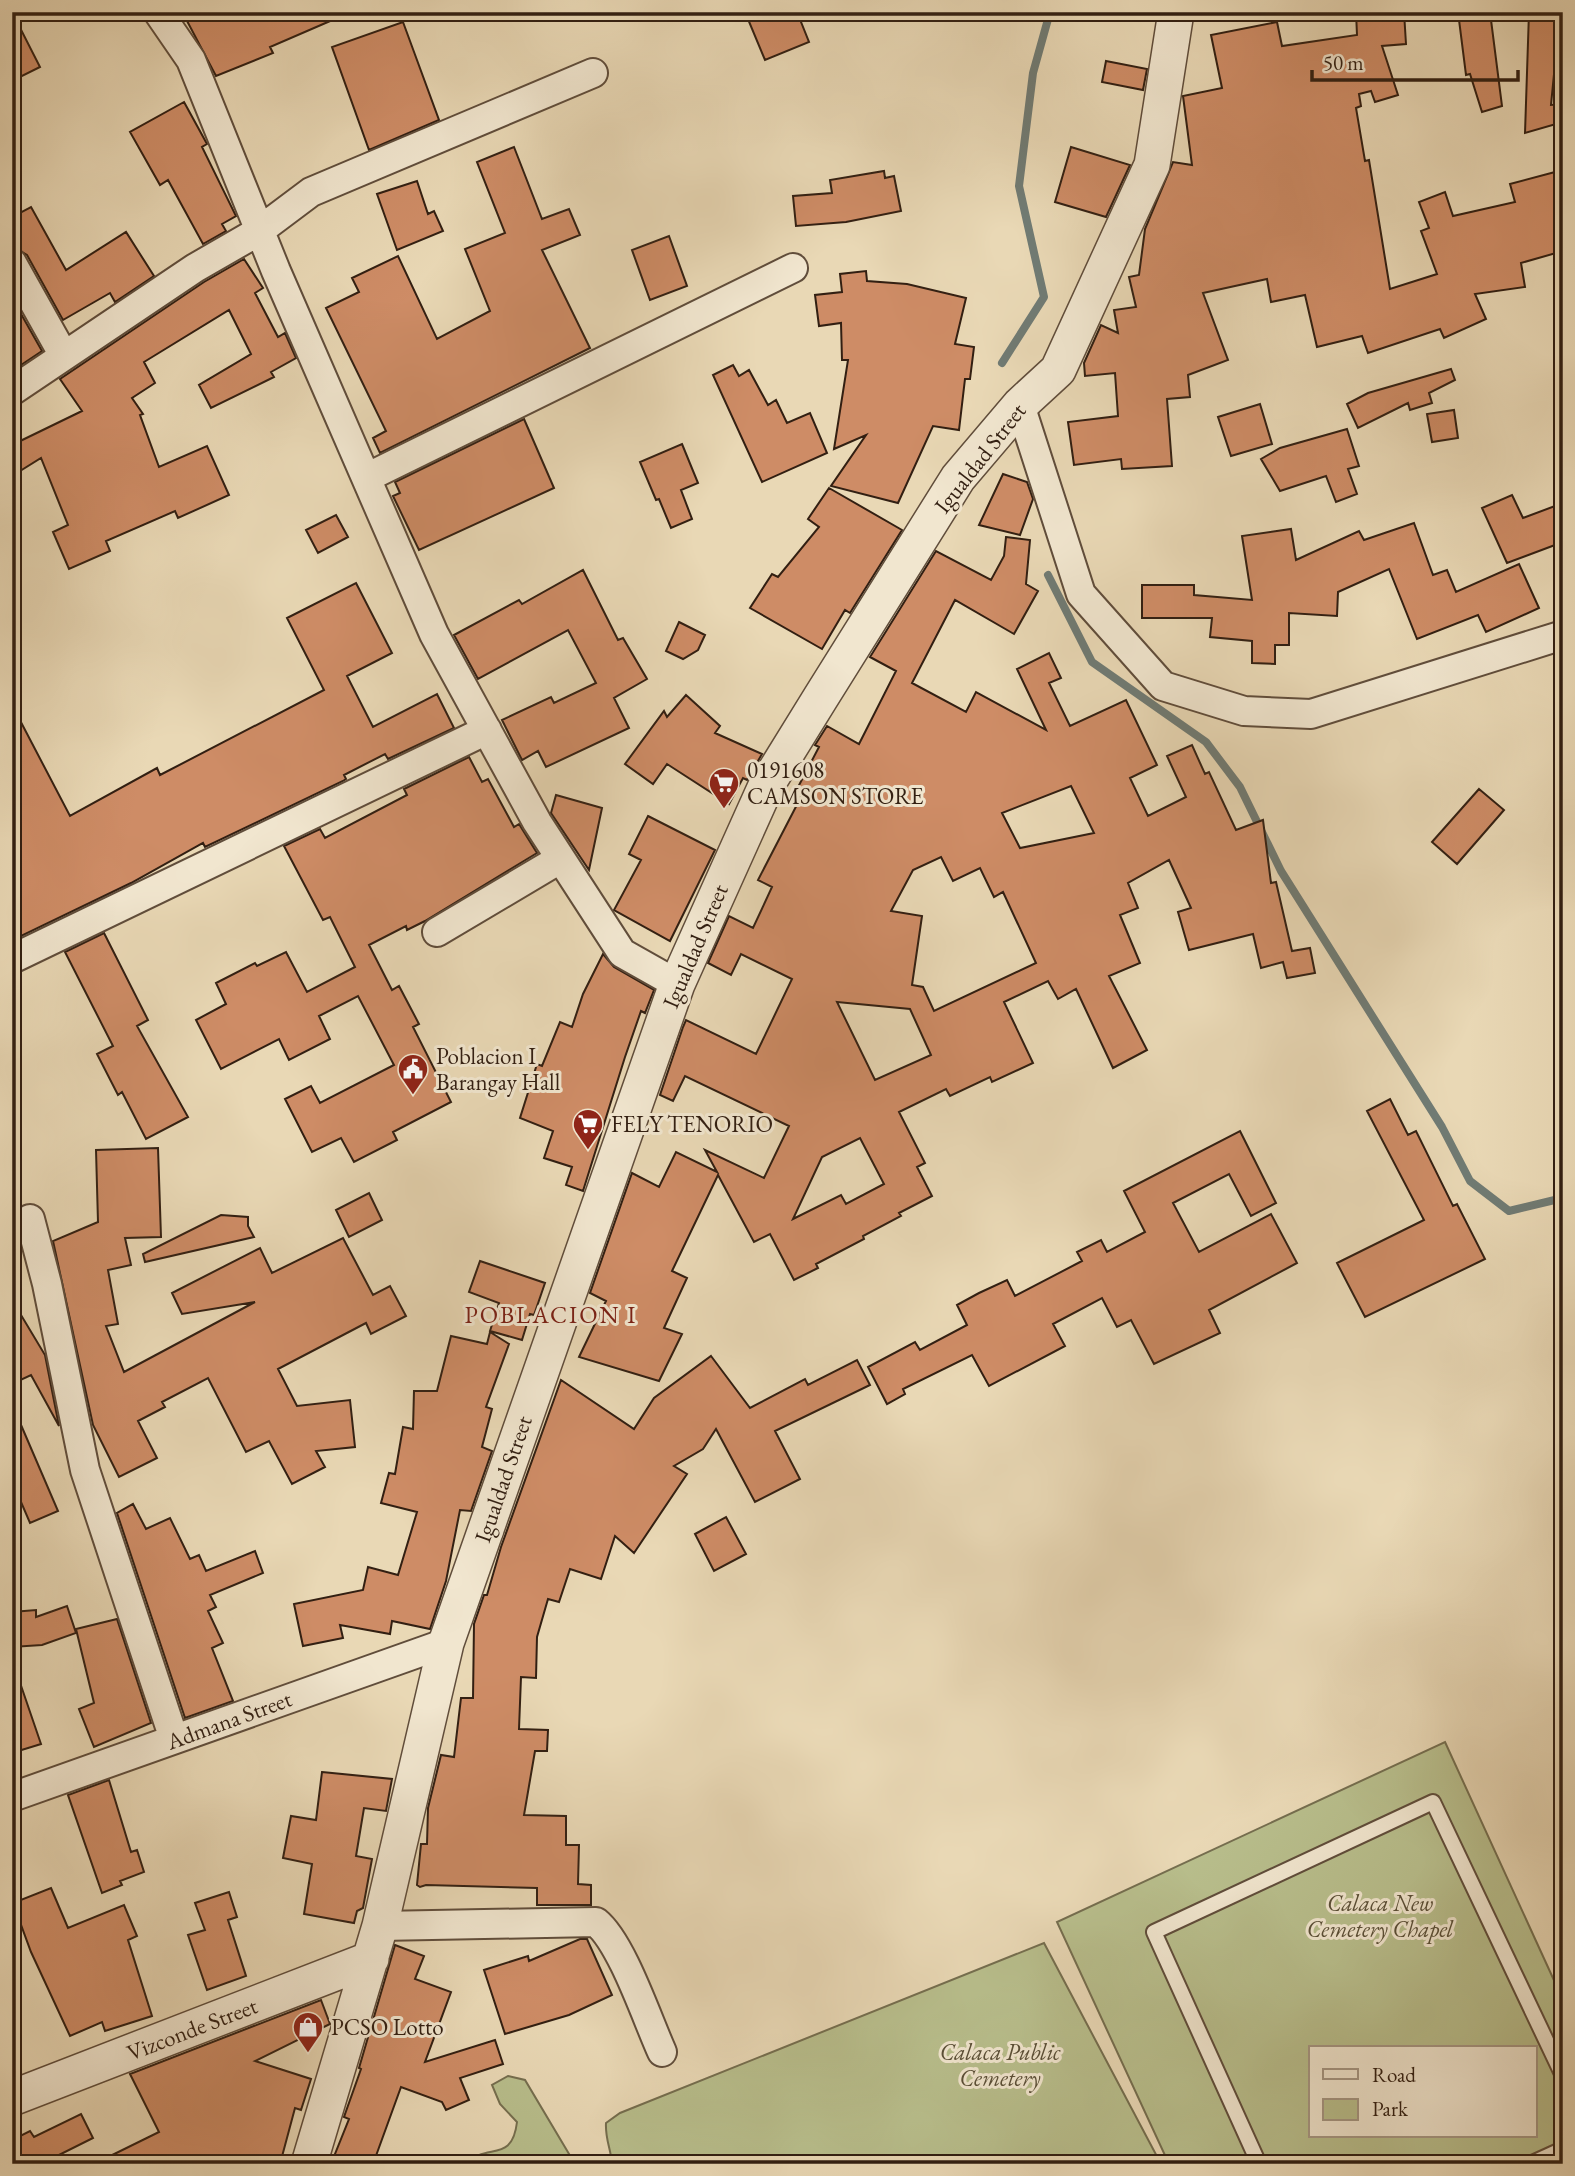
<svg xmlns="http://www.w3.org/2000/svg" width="1575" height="2176" viewBox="0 0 1575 2176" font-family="'EB Garamond',serif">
<rect width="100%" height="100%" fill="#e9d8b5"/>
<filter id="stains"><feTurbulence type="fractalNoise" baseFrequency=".00286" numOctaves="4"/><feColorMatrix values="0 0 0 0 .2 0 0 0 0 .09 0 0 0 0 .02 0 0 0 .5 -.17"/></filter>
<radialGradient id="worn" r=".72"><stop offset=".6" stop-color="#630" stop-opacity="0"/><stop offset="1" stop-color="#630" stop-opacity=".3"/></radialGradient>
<path fill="#b8be8c" stroke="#756e4f" stroke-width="2" fill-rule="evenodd" d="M1445,1742L1563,2000V2164H1169L1057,1922ZM1311,2048H1535V2136H1311Z
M1044,1943L1161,2164H612C611,2149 605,2139 606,2123L620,2113Z
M508,2076L525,2080L575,2164H466C487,2142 512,2164 517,2122L500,2104L492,2085Z"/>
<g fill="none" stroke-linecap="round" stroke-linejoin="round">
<path stroke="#707b74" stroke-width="8" d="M1002,363L1044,297L1019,186L1033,73L1050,12
M1048,575L1092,662L1206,742L1240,787L1281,871L1442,1127L1470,1181L1509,1211L1563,1198"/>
</g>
<path fill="#ce8c66" stroke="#321f12" stroke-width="2" fill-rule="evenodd" d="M12,12L40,67L12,81Z
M203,12H351L270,47L273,53L216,76L186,19Z
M745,12H797L809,42L765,60Z
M1356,12H1404L1406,44L1382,46L1398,95L1375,102L1371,91L1359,94L1361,106L1356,108L1365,161L1369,160L1390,289L1437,274L1421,231L1429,228L1419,202L1445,192L1453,216L1515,202L1510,184L1555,172L1563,199V251L1521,263L1525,287L1475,294L1486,319L1444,338L1440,329L1368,353L1362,336L1317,347L1305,295L1271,302L1267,279L1203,293L1228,360L1188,375L1190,397L1167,399L1172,466L1122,469L1121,459L1074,465L1068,422L1118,416L1115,373L1085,376L1084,363L1101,325L1118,333L1114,310L1136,307L1129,277L1139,275L1145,229L1173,162L1192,165L1183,96L1222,88L1211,35L1277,22L1282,46L1357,35Z
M1458,12H1490L1502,106L1482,112L1470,74L1466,75Z
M1529,12H1554V23H1559L1551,105L1563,104V122L1525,133Z
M403,22L439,120L369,150L332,47Z
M1106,61L1147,69L1143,90L1102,82Z
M184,102L207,144L202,147L236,216L222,224L226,231L203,244L168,180L160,185L130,132Z
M514,147L542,219L569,209L580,235L542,250L590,348L380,453L373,438L386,431L326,308L359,292L352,278L398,256L437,339L490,311L465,249L505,233L477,162Z
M1071,147L1130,165L1106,217L1055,202Z
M884,171L885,178L894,176L901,211L846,222L796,226L793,196L832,193L830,180Z
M417,181L428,214L434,211L443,231L397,250L377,194Z
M31,207L66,270L126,232L154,276L115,302L110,293L63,320L27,255L12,246V217Z
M669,236L687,286L650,300L632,250Z
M244,259L263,288L255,293L278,337L285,333L296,358L271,372L274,377L211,408L199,385L251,354L229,310L144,362L155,383L132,398L143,414L140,415L159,467L207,446L229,495L178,518L175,511L106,541L110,551L69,569L53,532L68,525L41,458L12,476V445L82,411L60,379L204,282Z
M866,271L867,281L907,284L966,298L955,344L974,347L970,379H965L959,430L933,426L898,503L831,486L866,435L834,449L848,360H842L841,323L819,326L815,295L842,292L840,274Z
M12,298L42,351L12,371Z
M733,365L739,376L749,370L768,405L776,400L787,423L810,413L827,453L762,482L713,375Z
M1451,369L1455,380L1429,393L1432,403L1410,410L1408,403L1358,428L1347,404L1368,393Z
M1260,404L1272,444L1231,456L1218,417Z
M1454,410L1458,438L1432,442L1427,414Z
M524,419L554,488L419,550L393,496L400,493L395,482Z
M1347,429L1359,466L1348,469L1357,494L1336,502L1326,476L1280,491L1261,459L1280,448Z
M682,444L698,483L681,490L692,519L671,528L659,499L656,500L640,462Z
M1003,474L1027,482L1033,499L1020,535L979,525Z
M829,488L902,530L850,613L845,610L822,649L750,608L772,574L778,577L819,527L808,519Z
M1512,495L1523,518L1563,503V542L1507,563L1482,508Z
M336,515L348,537L318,553L306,530Z
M1414,523L1433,575L1447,570L1456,592L1519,564L1539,608L1486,632L1478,615L1417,639L1389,569L1338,592L1337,616L1289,613V645H1275V664L1252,663V641L1210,637L1212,618H1142V585H1194V595L1252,600L1242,536L1291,529L1296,560L1359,531L1364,540Z
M1006,537L1030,540L1026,584L1038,591L1014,634L955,600L912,683L966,712L976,692L1046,730L1017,669L1049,653L1061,678L1049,683L1070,726L1126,700L1157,765L1130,778L1148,816L1186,797L1167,756L1192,745L1205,774L1209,772L1236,830L1263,820L1271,883L1276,882L1292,951L1310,948L1315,973L1287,978L1283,962L1261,968L1253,934L1189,950L1178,912L1191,908L1169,860L1128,883L1138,908L1120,915L1140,963L1109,976L1147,1050L1113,1068L1076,989L1058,999L1048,981L1004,1002L1033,1063L992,1082L990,1077L950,1096L946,1089L899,1112L925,1163L917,1167L932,1196L899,1213L901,1216L863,1236L864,1239L816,1264L818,1268L794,1280L770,1234L754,1242L718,1175L672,1271L687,1278L664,1328L682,1334L659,1381L579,1357L606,1301L590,1293L632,1173L659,1187L676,1152L717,1172L705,1150L764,1178L789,1126L685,1076L673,1101L660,1095L683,1027L686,1020L756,1054L792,979L741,954L731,975L708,963L729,916L753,928L772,887L758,880L802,795L796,791L819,747L815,745L827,726L859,744L896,671L870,657L936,551L991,580L1004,556ZM1071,786L1094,833L1020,848L1002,813ZM941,857L953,881L980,868L994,897L1003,892L1036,963L934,1011L923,987L912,985L922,916L891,911L913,870ZM837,1002L910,1009L931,1055L875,1080ZM860,1138L884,1184L846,1204L841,1195L793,1219L822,1157Z
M583,570L618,640L623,638L647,679L614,698L629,728L546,767L538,751L522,760L502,720L551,697L554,703L596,683L568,630L478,679L454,635L519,600L522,604Z
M356,583L392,653L347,676L373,727L437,694L454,728L388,759L385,754L344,775L346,779L343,781L205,847L203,843L131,883L17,938L12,928V705L70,816L157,768L160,775L324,690L287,618Z
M679,622L705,635L698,650L683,659L666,651Z
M686,695L720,726L715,733L762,754L747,780L743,778L729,804L667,764L653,784L625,764L664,711L667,717Z
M469,757L482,782L488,779L514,827L519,824L537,853L425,921L407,930L406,926L369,945L392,990L399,986L419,1024L413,1027L451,1102L393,1132L397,1140L354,1162L341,1138L312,1152L285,1099L311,1086L320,1103L394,1065L358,996L319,1016L330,1039L289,1060L279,1039L221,1069L196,1020L226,1004L216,983L255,963L257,966L286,952L307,992L355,967L330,917L323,920L284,846L320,829L325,838L407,795L404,789Z
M1479,789L1504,810L1457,864L1432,842Z
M556,795L602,808L589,870L551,813Z
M648,816L715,850L670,941L614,910L641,860L629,854Z
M104,933L148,1020L137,1026L188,1117L146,1139L122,1092L118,1095L97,1054L113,1046L65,952Z
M603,954L614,967L654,990L645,1013L641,1011L625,1057L583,1191L566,1185L572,1167L544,1158L553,1131L520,1118L537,1064L542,1066L560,1022L572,1027L583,994Z
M1390,1099L1408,1135L1416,1131L1453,1206L1457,1204L1485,1259L1365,1317L1337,1263L1424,1220L1367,1111Z
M1240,1131L1276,1203L1251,1216L1229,1174L1173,1203L1199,1252L1271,1214L1297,1263L1209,1310L1220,1333L1154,1364L1131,1320L1117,1327L1102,1298L1053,1324L1065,1346L989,1386L972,1355L903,1389L905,1394L887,1404L868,1367L915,1342L920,1350L967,1325L957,1305L979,1293L1007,1280L1015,1296L1082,1261L1077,1252L1101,1240L1107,1252L1145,1232L1124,1191Z
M158,1148L161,1237L125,1238L131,1265L108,1270L118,1324L106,1326L124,1372L255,1302L182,1314L172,1293L260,1248L272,1273L343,1238L373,1295L390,1286L406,1316L371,1334L366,1323L278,1369L297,1406L350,1400L355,1447L316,1451L325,1467L292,1484L269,1441L246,1452L208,1378L162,1402L165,1407L138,1421L157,1458L119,1477L93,1425L53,1241L98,1222L96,1150Z
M369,1193L382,1220L349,1237L336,1210Z
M221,1215L248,1217V1226L254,1237L145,1262L143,1254Z
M480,1261L545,1283L534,1315L530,1314L522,1340L490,1331L499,1303L469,1292Z
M12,1300L45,1355L59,1426L31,1375L12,1384Z
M490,1332L509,1344L486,1407L492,1409L482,1447L492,1451L471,1511L460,1510L446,1581L430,1629L392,1621L390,1634L340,1625L343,1638L303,1646L294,1604L363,1590L368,1567L398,1575L417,1512L381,1503L389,1473L395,1474L403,1427L413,1429L414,1391H437L451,1336L487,1344Z
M711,1356L750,1408L805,1379L808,1385L857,1360L870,1385L775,1431L800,1479L755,1502L716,1429L703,1449L674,1466L687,1474L634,1553L615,1536L601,1579L570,1569L559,1602L548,1599L537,1637L536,1678L521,1677L519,1729L548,1730L547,1751H535L524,1815L566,1816V1845H579L578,1884L591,1885V1905H537V1888L426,1885L420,1887L417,1885L421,1844H427L428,1808L441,1755L454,1757L461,1698H473L474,1624L484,1595H487L501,1547L561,1380L634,1429L654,1398Z
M12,1404L58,1511L30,1523L18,1495L12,1497Z
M133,1504L146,1529L170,1518L190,1559L199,1555L206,1571L255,1551L263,1573L210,1595L216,1607L208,1611L223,1643L212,1648L233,1701L185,1718L117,1513Z
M726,1517L746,1554L714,1571L695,1534Z
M67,1606L76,1633L42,1645L12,1647V1612L36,1610V1617Z
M117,1619L151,1723L94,1747L79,1709L94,1703L76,1629Z
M16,1671L41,1744L12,1753V1672Z
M322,1772L392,1779L386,1811L364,1808L356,1856L372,1859L363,1908L357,1911L354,1923L304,1914L312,1864L283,1858L291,1816L316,1820Z
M109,1780L131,1852L137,1850L144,1872L120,1881L122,1885L102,1893L68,1795Z
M51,1888L68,1928L124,1905L137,1936L128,1940L152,2016L105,2031L102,2022L70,2036L31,1952L13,1903Z
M229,1892L237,1917L228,1920L246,1976L207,1990L188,1935L205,1930L195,1903Z
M580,1939H587L612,1995L569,2015L505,2034L484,1970L528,1956L529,1961Z
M395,1945L424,1956L415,1979L451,1992L425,2062L495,2040L503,2064L460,2078L469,2100L446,2110L442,2102L401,2087L373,2164H331L349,2119L344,2117L361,2069L359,2068Z
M321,2000L330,2024L255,2061L311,2079L301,2110L295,2108L280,2164H94L159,2132L130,2074Z
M81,2114L93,2138L41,2164H18L12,2153V2140L30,2131L34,2137Z"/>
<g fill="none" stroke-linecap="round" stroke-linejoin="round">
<g stroke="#604d3b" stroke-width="18">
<path id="service" d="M1259,2164L1154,1932L1433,1802L1563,2076
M1530,2164L1563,2149"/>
</g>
<g stroke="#604d3b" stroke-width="32">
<path id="minor" d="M158,12L191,60L276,271L434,634L537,822L622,953L677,984
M12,263L64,356
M12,391L195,268L259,231L311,192L593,73
M1020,405L1081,594L1163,686L1244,711L1311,714L1563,635
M368,477L793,268
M437,932L560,859
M12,959L487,730
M30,1219L47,1284L85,1470L174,1739
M12,1797L446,1643
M380,1926L596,1922C622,1943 647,2019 662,2052"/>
</g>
<g stroke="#604d3b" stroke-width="38">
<path id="tertiary" d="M12,2098L371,1959
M309,2164L380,1926L446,1643L677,984L766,786L821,697L958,478L1020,405L1058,370L1152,165L1176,12"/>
</g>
<use href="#service" stroke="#f1e6cf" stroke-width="14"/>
<use href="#minor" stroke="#f1e6cf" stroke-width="28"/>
<use href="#tertiary" stroke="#f1e6cf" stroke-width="35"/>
</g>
<defs>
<g id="supermarket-pin" transform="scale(1.575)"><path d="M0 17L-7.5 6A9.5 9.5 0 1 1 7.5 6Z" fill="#8f2418" stroke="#f1e6cf"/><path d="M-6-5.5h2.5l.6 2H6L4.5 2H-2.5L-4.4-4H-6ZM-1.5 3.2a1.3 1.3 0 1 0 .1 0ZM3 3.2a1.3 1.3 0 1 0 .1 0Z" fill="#fff"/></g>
<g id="civic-pin" transform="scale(1.575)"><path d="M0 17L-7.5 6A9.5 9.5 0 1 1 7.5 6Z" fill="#8f2418" stroke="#f1e6cf"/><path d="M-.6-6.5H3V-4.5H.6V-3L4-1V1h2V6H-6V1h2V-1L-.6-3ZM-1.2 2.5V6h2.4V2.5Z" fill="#fff"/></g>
<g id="shop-pin" transform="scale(1.575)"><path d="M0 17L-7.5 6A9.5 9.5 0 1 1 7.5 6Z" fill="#8f2418" stroke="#f1e6cf"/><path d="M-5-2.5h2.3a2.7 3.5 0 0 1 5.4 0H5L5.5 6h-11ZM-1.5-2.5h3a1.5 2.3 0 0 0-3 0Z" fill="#fff"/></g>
</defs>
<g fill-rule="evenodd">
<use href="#supermarket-pin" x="724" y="783"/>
<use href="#civic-pin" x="413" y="1069"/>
<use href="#supermarket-pin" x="588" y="1124"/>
<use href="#shop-pin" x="308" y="2027"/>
</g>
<g text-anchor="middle" stroke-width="6" stroke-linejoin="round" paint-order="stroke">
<g font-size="23" fill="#321f12" stroke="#f1e6cf">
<text transform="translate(980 458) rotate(-52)" y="8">Igualdad Street</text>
<text transform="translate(695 946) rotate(-67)" y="8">Igualdad Street</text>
<text transform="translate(503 1479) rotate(-71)" y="8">Igualdad Street</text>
<text transform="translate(229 1720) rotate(-20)" y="8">Admana Street</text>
<text transform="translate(192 2029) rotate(-21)" y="8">Vizconde Street</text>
</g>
<g font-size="23" fill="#321f12" stroke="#f1e6cf" text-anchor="start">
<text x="747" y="778">0191608<tspan x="747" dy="26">CAMSON STORE</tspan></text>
<text x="436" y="1064">Poblacion I<tspan x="436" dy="26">Barangay Hall</tspan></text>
<text x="611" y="1132">FELY TENORIO</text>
<text x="331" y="2035">PCSO Lotto</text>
</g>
<g font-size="23" font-style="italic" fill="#5a4f37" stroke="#f1e6cf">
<text x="1380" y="1911">Calaca New<tspan x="1380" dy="26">Cemetery Chapel</tspan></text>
<text x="1000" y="2060">Calaca Public<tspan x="1000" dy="26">Cemetery</tspan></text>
</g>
<g font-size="24" letter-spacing="2" fill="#7a1f14" stroke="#f1e6cf">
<text x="551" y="1323">POBLACION I</text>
</g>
</g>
<rect width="1575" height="2176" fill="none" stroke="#e9d8b5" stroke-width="42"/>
<rect x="14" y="14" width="1547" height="2148" fill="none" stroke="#321f12" stroke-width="3.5"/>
<rect x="21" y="21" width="1533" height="2134" fill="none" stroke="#321f12" stroke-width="2"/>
<rect x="1309" y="2046" width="228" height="91" fill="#f1e6cf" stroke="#a59683" stroke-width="2"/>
<rect x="1323" y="2069" width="35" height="10" fill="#f1e6cf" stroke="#a59683" stroke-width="2"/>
<text x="1372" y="2082" font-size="21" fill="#321f12">Road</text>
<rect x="1323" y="2099" width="35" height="21" fill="#b8be8c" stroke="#a59683" stroke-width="2"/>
<text x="1372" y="2116" font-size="21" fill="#321f12">Park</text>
<path d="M1312 70v10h206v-10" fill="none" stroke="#321f12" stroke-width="3.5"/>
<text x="1323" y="70" font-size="21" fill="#321f12" stroke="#f1e6cf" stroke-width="5" paint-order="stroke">50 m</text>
<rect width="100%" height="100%" filter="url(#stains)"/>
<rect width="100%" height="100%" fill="url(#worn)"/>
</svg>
